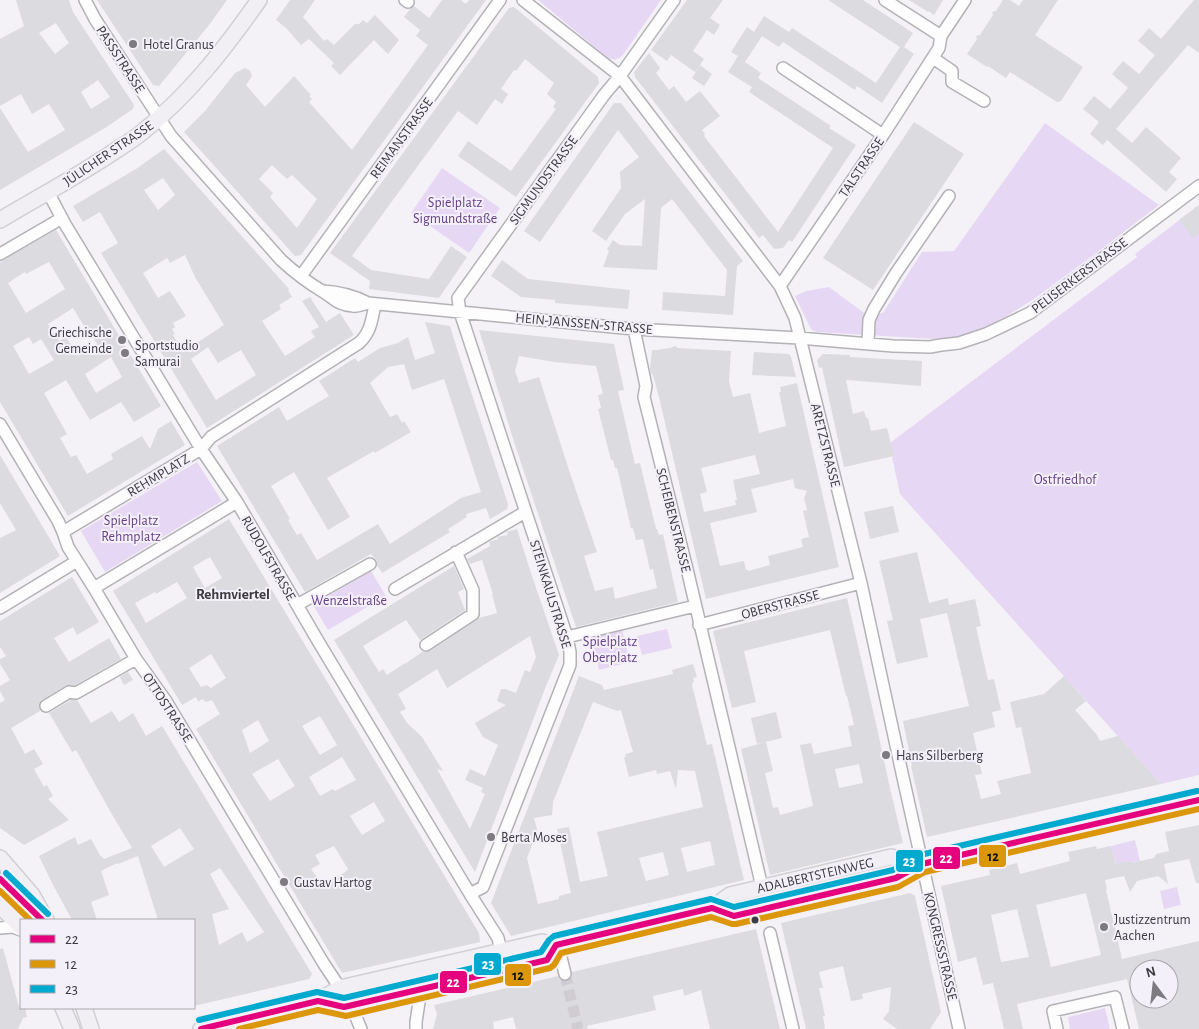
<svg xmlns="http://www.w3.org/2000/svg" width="1199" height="1029" viewBox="0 0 1199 1029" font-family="'Alegreya Sans',sans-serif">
<rect width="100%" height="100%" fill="#f4f2f7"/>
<path fill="#e6d8f5" d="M538,0H661L623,55C618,60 613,61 607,57Z
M1045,123L1159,205L1099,251L1034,299L999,321L979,331L955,337L934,339L817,332L812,330L810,327L795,296L806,291L829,287L867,315L883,313L922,252L954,251Z
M442,168L500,208L469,253L411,213Z
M1199,205V775L1161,784L900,494L892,457L894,456L890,443L1137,257L1135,254Z
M197,462L222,501L105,572L81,531Z
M371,571L386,596L328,630L313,605Z
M622,629L630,662L599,670L591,636Z
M667,629L672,648L642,655L637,636Z
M1135,840L1140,861L1131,863L1127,861L1117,867L1111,846Z
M1177,887L1181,905L1164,909L1160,891Z
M1105,1008L1110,1029H1070L1068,1017Z"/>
<path fill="#dcdbdf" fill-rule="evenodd" d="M16,0H69L73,12L134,105L133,109L105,128L0,190V108L28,152L65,130L49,104L32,114L21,94L0,106V39L24,26ZM56,23L69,43L55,54L39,33ZM98,80L110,97L91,109L81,92Z
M97,0H227L209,25L159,86L153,85Z
M290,0H315L303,17L324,41L327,39L334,45L355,24H359L363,20L367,23L375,15L399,40L388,54L374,40L340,75L331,66L334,63L309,39L301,45L287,29L276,20Z
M442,0H461L466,4L469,0H486L301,255L295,256L184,132L205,111L235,73L245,68L250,71L252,76L246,85L265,107L294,76L311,95L309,96L312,99L309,102L352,150L428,45L416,36L420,30L404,17L410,9L414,6L429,18ZM272,165L287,179L292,175L317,199L297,228L270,197L273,193L259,179Z
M687,0H723L710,18L720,25L714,35L707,30L693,51L704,59L695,72L671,55L667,61L651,50Z
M828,0H863L913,33L904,47L914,54L882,103L857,86L855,90L783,42L779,47L762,36L745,62L761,73L758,78L831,126L829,128L856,145L792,242L789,240L783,248L774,249L763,235L759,238L635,77L634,72L649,53L660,68L656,73L669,90L674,86L686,102L700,91L720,116L702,130L705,134L704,136L778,232L833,148L749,92L752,87L728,72L738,56L731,52L747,27L754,32L764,16L789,32L792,28L876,83L900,47Z
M909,0H943L934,15L929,11L928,12Z
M1003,0H1010L1019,6L1023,0H1058L1035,35L1083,67L1061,101L1057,102L1010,72L1006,78L988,66L987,67L967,54L977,39L976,36L980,35L993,15L992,12L996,11Z
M1194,0H1199V53L1188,45L1116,129L1132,143L1146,127L1181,158L1169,172L1177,179L1166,192L1107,140L1103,145L1090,134L1099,122L1083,109L1094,96L1110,109L1128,88L1112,74L1123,61L1139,74L1155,55L1138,41L1149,28L1161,39Z
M514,7L598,77L599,83L516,197L458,156L468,141L511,171L556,109L553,107L556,102L547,94L554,83L525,59L516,71L514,70L501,89L508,94L502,104L495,99L477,125L458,111L352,256L371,270L429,279L451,246L467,257L439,298L369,289L370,281L330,253L509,8Z
M700,65L712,74L704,86L692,78Z
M614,103H621L743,261L737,266L733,315L662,310L663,292L725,296L727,270L672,199L661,208L657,270L603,267L609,251L607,249L613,240L620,245L642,246L645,199L625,214L606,241L592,231L621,188L620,172L639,157L618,130L540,242L524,231Z
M914,122L964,154L873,290L823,258Z
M164,149L289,289L288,290L292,297L279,305L281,309L262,321L285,356L315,337L311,331L319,327L302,301L310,297L326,322L340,313L354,335L207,428L101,253L118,243L100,212L83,222L73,206L136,169ZM163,178L175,195L158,210L144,190ZM185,255L195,277L224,325L183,352L173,335L175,334L172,329L175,327L173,323L186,316L170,291L158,298L143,273L167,258L170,263ZM208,347L218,363L241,350L256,375L216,400L191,359Z
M1199,205V233L1193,238L1179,220Z
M56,230L161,406L134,422L121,402L90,420L66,380L44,393L67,434L60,438L71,457L76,455L87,474L113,459L111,454L142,436L150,449L158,429L171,421L185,445L68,516L0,402V262ZM49,262L65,289L26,313L8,283L25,272L26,274ZM73,308L84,326L86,325L97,344L78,356L66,337L59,341L48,324ZM29,337L33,344L41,339L54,360L29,374L13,346ZM111,357L122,377L96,393L85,374Z
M502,260L528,279L630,290L628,309L555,303V300L521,297L491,276Z
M425,322L450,326L456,346L508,504L507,509L490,519L486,508L466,514L467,517L448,529L450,532L382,573L377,565V561L371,554L305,592L217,446L279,407L287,421L329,396L319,381L355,358L358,362L380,348L398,343L408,337L415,360L435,353ZM404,364L412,390L444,379L481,492L461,498L390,544L378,524L317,560L301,533L297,535L288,520L290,519L271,486L294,472L328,530L350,517L327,478L374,451L375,453L411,432L404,421L402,423L397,414L390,417L370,383L388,367Z
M479,330L614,344L624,390L618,391L635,464L640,463L656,529H657L659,535L663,534L678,602L576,627L516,448ZM519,356L554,362L596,366L603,394L598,395L601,408L598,409L611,460H613L615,468H617L631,528H633L636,540L643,539L650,570L653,569L657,588L615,599L613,587L595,591L584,556L597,552L570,473L539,377L519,383L515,371Z
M675,346L678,348L731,351L729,381L733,397L750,393L759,433L786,426L779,392H781L780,387L797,383L839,567L706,599L659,397L653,375L651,373L650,369L652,350H658L662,349L670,348ZM755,455L760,474L733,480L737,500H735L736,505L704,512L700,494L707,492L701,468ZM793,479L795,488L807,491L804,498L807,510L803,511L809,537L801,539L803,547L768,556L770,565L748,571L747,569L746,570L744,561L720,566L710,523L757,512L751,489Z
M754,352L789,354L791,357L796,377L752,375Z
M823,354L850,355V357L922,361L921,386L846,380L853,414L864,411L866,418H868L871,431L887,428L894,456L844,467L822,367L819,368L817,360Z
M0,455L60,556L0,593V538L16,530L0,503Z
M893,506L899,532L870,539L864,512Z
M229,519L479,933L480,942L342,973L196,729L220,714L212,700L206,702L202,699L198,702L196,697L182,705L113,591ZM210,557L222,578L205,588L193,567ZM177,582L187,598L146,623L135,603L155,592L156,594ZM211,654L226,678L211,688L207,685L201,687L189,668ZM320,716L337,745L320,755L302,726ZM258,720L269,741L250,753L242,730ZM342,757L356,780L335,791L333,789L320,796L309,777ZM278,759L295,786L270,801L252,774ZM374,802L385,821L362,835L350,816ZM334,846L348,869L344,873L322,884L311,869L320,864L315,855Z
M517,529L531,573L559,655L546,686L475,872L334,640L454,566L464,589L458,592L465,610L420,640L406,620L363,646L379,672L383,669L387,675L405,663V664L422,652H426L430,651L479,618L497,613L492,594H493L482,560L470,564L467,559L490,546L489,542L498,539L497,537L508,535L507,532ZM530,636L536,657L530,672L525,670L516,693L505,689H501L497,701L506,705L475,723L483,737L498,745L485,776L470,769L465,780L483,788L481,792L485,794L470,829L437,769L443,771L422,737L407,723L400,712L406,709L398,694L437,669L447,688Z
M917,552L929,603L948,598L949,605L975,599L981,626L976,627L988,680L994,679L1001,710L992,712L995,727L973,733L982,774L975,775L981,799L1001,794L997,781L1031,773L1021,727L1016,728L1010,702L1044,694L1064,676L1086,701L1075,710L1097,735L1100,741L1118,736L1161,784L927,837L911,766H912L903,721L969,706L947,613L920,619L928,657L897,664L887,621L893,620L879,561Z
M72,577L99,622L77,635L73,627L54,638L69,662L109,638L121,659L75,685L65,686L42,700L39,706L40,711L11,728L25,754L34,749L43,764L34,769L44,787L47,785L53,796L48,799L69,820L24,845L0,828V703L5,700L0,691V686L10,680L0,664V659L6,656L0,647V621Z
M847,598L877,728L890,788L903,843L770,875L741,749L766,742L773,771L765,773L773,808L778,807L780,815L813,806L800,745L811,743L814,754L852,746L848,726L854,725L847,696H846L830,630L744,651L756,702L732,708L713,631ZM859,764L863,783L839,788L835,769Z
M693,664L697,677L693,678L694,682L692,683L693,685H692L707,745L712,744L744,880L511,936L491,903L579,676L602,685L604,690L673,674L672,670ZM593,702L617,711L621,710L633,752L625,754L626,757H624L629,777L656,770L657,774L670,771L676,789L678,770L695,771L703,807L597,832L608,876L580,882L569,827L557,829L571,893L559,896V899L538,904L527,858L535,837L539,836L534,818L552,815L553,802ZM710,841L715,865L687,872L681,848ZM663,852L669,875L646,881L639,858Z
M128,672L133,680L124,685L120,677Z
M71,700H77L91,723L112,711L119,722L133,713L146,736L162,726L312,974L309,979L194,1006V920H158L138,856L118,864L117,863L101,871L109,895L91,902L97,920H72L52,883L39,856L75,837L78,845L91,839L101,857L102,856L104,859L132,848L110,811L76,750L72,752L49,713ZM180,828L194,849L164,867L151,846ZM220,868L264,932L247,942L242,932L219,945L212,914L229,909L210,874Z
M776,712L782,738L757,744L751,718Z
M1199,825V883H1196L1189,859L1164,864L1168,884L1158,876L1137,881L1130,892L1124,876L1105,880L1107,890H1106L1122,959L1199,941V1029H1139L1127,979L1017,1004L1023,1029H1004L993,983L983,985L976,957L958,962L941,886L990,875L989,870L1017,863L1020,874L1070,861L1068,852L1096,846L1097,849L1111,846L1116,864L1128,861L1132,863L1140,861L1154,858L1156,854L1169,851L1165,832ZM1086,893L1101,955L1051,967L1036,905ZM1017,909L1029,957L1001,962L991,915ZM1139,969H1169V999H1139Z
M910,893L915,896L941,1012L930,1029H897L883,1019L889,1011L891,987L862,994L863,999L851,1001L843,966L819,972L823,988H819L825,1016H823L825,1029H806L781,923Z
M756,929L780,1029H710L701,990L684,996L683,989L653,996L656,1010L587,1026L588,1029H516L513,1017L493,1022L494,1029H433L437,1014L434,1005L558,976L560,979L566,981L570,979L572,972Z
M3,948L19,1007L21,1006V1008H25L27,1017L23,1018L18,1029H0V949Z"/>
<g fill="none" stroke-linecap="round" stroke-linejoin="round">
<path stroke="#cfcdd2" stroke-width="11" stroke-dasharray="11 5.5" stroke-linecap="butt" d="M565,974L578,1029"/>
<g stroke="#b4b2b6" stroke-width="14">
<path id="minor" d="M85,0L95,19L171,136L281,260C294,272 307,282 322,291C334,298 337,305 353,306C358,307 363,304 368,303L634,329L799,338L893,346L930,347L941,345L959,343L986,334L1030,313L1199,186
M405,0L408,2
M523,0L620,76L780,286L795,318L861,583L902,773L959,1029
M941,36L965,0
M933,58L952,71V82L984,101
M783,68L883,135
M48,192L65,224L201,449L237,502L318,641L470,894L498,938L501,951
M0,254L62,218
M301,276L500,0
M780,286L883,135L939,48L941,36L885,0
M323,291C340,292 353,295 368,303
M634,329L646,386L644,397L687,569L762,887
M868,344L869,320L874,309L896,273L949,196
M0,424L58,521L63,532L68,547L77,561L94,588L136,659L166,701L324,964L340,988
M63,532L201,449L211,437L359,343C371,332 372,319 375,304
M94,588L237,502
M395,589L525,512
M297,605L370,564
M0,608L77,561
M699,625L861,583
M567,637L695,606
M426,645L473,614V590L456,552
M46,706L69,692L76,693L136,659
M0,879L42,920
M470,894L483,887L570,665V652L567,637L460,312L458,298L604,95L620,76L674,0
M0,903H5L33,920
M0,928L13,927L21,930
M770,933L793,1029
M558,945L565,974
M351,1005L361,1029
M416,1029V1022L421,989
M1057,1029L1053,1011L1115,997L1123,1029"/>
</g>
<g stroke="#d0cfd2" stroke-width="18">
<path id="major" d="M0,220C37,198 76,177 112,153C121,147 131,141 140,134C189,95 223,51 259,0
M0,858L32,895L46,920
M0,906L21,927
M712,908L734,916L896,878L922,864L1199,800
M318,1001L344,1007L547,960L556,945
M63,1008L72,1029
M84,1008L91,1029
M201,1029L318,1001L340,988L542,942L556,945L562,944L712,908L730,895L891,857L922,864"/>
</g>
<use href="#minor" stroke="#fdfdfe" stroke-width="11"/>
<use href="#major" stroke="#f1eff4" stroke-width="15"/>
<g stroke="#f4f0f9" stroke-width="10">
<path id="bus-1" d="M0,879L42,920
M201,1029L318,1001L344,1007L547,960L556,945L712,908L734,916L896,878L922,864L1199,800"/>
</g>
<g stroke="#f4f0f9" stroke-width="10">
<path id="bus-2" d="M0,891L30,920
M239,1029L318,1010L346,1016L550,968L554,965L561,953L711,917L732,924H736L898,887L925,872L1199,809"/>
</g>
<g stroke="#f4f0f9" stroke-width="10">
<path id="bus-3" d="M6,873L48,914
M199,1020L317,992L344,998L541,952L549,940L554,936L711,899L734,907L893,870L920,855L1197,791"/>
</g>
<use href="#bus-1" stroke="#e5007d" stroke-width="6"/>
<use href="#bus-2" stroke="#db9609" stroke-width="6"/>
<use href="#bus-3" stroke="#00a9ce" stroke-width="6"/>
</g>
<g fill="#7d7b7f" stroke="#f4f0f9" stroke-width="2">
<circle cx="133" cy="44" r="5"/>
<circle cx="122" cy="340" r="5"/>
<circle cx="125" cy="353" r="5"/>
<circle cx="886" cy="755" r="5"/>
<circle cx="491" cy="837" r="5"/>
<circle cx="284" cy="882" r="5"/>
<circle cx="1104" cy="927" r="5"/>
</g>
<circle fill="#3d3b3f" stroke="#f4f0f9" stroke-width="2" cx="755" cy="920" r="4.5"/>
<g text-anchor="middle" stroke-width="4" stroke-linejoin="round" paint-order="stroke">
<g font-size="14" fill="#3d3b3f" stroke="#f4f0f9" text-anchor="start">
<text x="143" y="49">Hotel Granus</text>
<text x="112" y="337" text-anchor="end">Griechische<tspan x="112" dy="16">Gemeinde</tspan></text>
<text x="135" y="350">Sportstudio<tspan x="135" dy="16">Samurai</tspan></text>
<text x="896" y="760">Hans Silberberg</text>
<text x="501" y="842">Berta Moses</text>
<text x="294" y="887">Gustav Hartog</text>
<text x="1114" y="924">Justizzentrum<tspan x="1114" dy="16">Aachen</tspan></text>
</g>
<g font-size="14" fill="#3d3b3f" stroke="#f4f0f9">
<text transform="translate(121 59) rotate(57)" y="5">PASSSTRASSE</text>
<text transform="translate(401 138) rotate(-54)" y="5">REIMANSTRASSE</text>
<text transform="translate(108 153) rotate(-34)" y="5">JÜLICHER STRASSE</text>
<text transform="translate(861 167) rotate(-56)" y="5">TALSTRASSE</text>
<text transform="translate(543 180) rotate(-54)" y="5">SIGMUNDSTRASSE</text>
<text transform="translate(1079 275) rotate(-37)" y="5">PELISERKERSTRASSE</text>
<text transform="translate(584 323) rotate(5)" y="5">HEIN-JANSSEN-STRASSE</text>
<text transform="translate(826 445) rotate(76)" y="5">ARETZSTRASSE</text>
<text transform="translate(158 475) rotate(-31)" y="5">REHMPLATZ</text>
<text transform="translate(674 520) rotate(76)" y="5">SCHEIBENSTRASSE</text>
<text transform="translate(269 558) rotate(60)" y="5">RUDOLFSTRASSE</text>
<text transform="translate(551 594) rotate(73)" y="5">STEINKAULSTRASSE</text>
<text transform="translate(780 604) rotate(-15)" y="5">OBERSTRASSE</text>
<text transform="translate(168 707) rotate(57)" y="5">OTTOSTRASSE</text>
<text transform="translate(815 875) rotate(-13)" y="5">ADALBERTSTEINWEG</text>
<text transform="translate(941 946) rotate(77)" y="5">KONGRESSSTRASSE</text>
</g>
<g font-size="14" fill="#664187" stroke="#f4f0f9">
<text x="455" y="207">Spielplatz<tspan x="455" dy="16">Sigmundstraße</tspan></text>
<text x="1065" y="484">Ostfriedhof</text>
<text x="131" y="525">Spielplatz<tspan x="131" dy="16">Rehmplatz</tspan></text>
<text x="349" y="605">Wenzelstraße</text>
<text x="610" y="646">Spielplatz<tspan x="610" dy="16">Oberplatz</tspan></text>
</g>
<g font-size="15" font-weight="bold" fill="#3d3b3f" stroke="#f4f0f9">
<text x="233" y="599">Rehmviertel</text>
</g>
</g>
<g stroke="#f4f0f9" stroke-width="2">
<rect x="978" y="844" width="29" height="24" rx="5" fill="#db9609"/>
<rect x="932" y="846" width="29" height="24" rx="5" fill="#e5007d"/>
<rect x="895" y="849" width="29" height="24" rx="5" fill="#00a9ce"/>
<rect x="473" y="952" width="29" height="24" rx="5" fill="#00a9ce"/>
<rect x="504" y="963" width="28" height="24" rx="5" fill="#db9609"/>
<rect x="439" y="970" width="29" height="24" rx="5" fill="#e5007d"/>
</g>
<g font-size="14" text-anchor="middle" font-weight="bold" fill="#fff">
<text x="946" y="863">22</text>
<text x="909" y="866">23</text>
<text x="488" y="969">23</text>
<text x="453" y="987">22</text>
</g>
<g font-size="14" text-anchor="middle" font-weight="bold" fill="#111">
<text x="993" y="861">12</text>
<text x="518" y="980">12</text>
</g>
<rect x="20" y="919" width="175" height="90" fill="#f4f0f9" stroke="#aba8af"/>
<rect x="30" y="935" width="25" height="8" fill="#e5007d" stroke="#aba8af"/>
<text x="65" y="944" font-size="15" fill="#3d3b3f">22</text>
<rect x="30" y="960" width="25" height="8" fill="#db9609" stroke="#aba8af"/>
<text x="65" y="969" font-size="15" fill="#3d3b3f">12</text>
<rect x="30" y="985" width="25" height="8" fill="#00a9ce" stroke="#aba8af"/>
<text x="65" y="994" font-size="15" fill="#3d3b3f">23</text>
<g transform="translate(1154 984) rotate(345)"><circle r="24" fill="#f4f0f9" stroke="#aba8af"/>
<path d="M0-4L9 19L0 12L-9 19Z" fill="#7d7b7f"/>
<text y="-8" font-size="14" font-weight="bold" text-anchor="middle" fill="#3d3b3f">N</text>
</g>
</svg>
